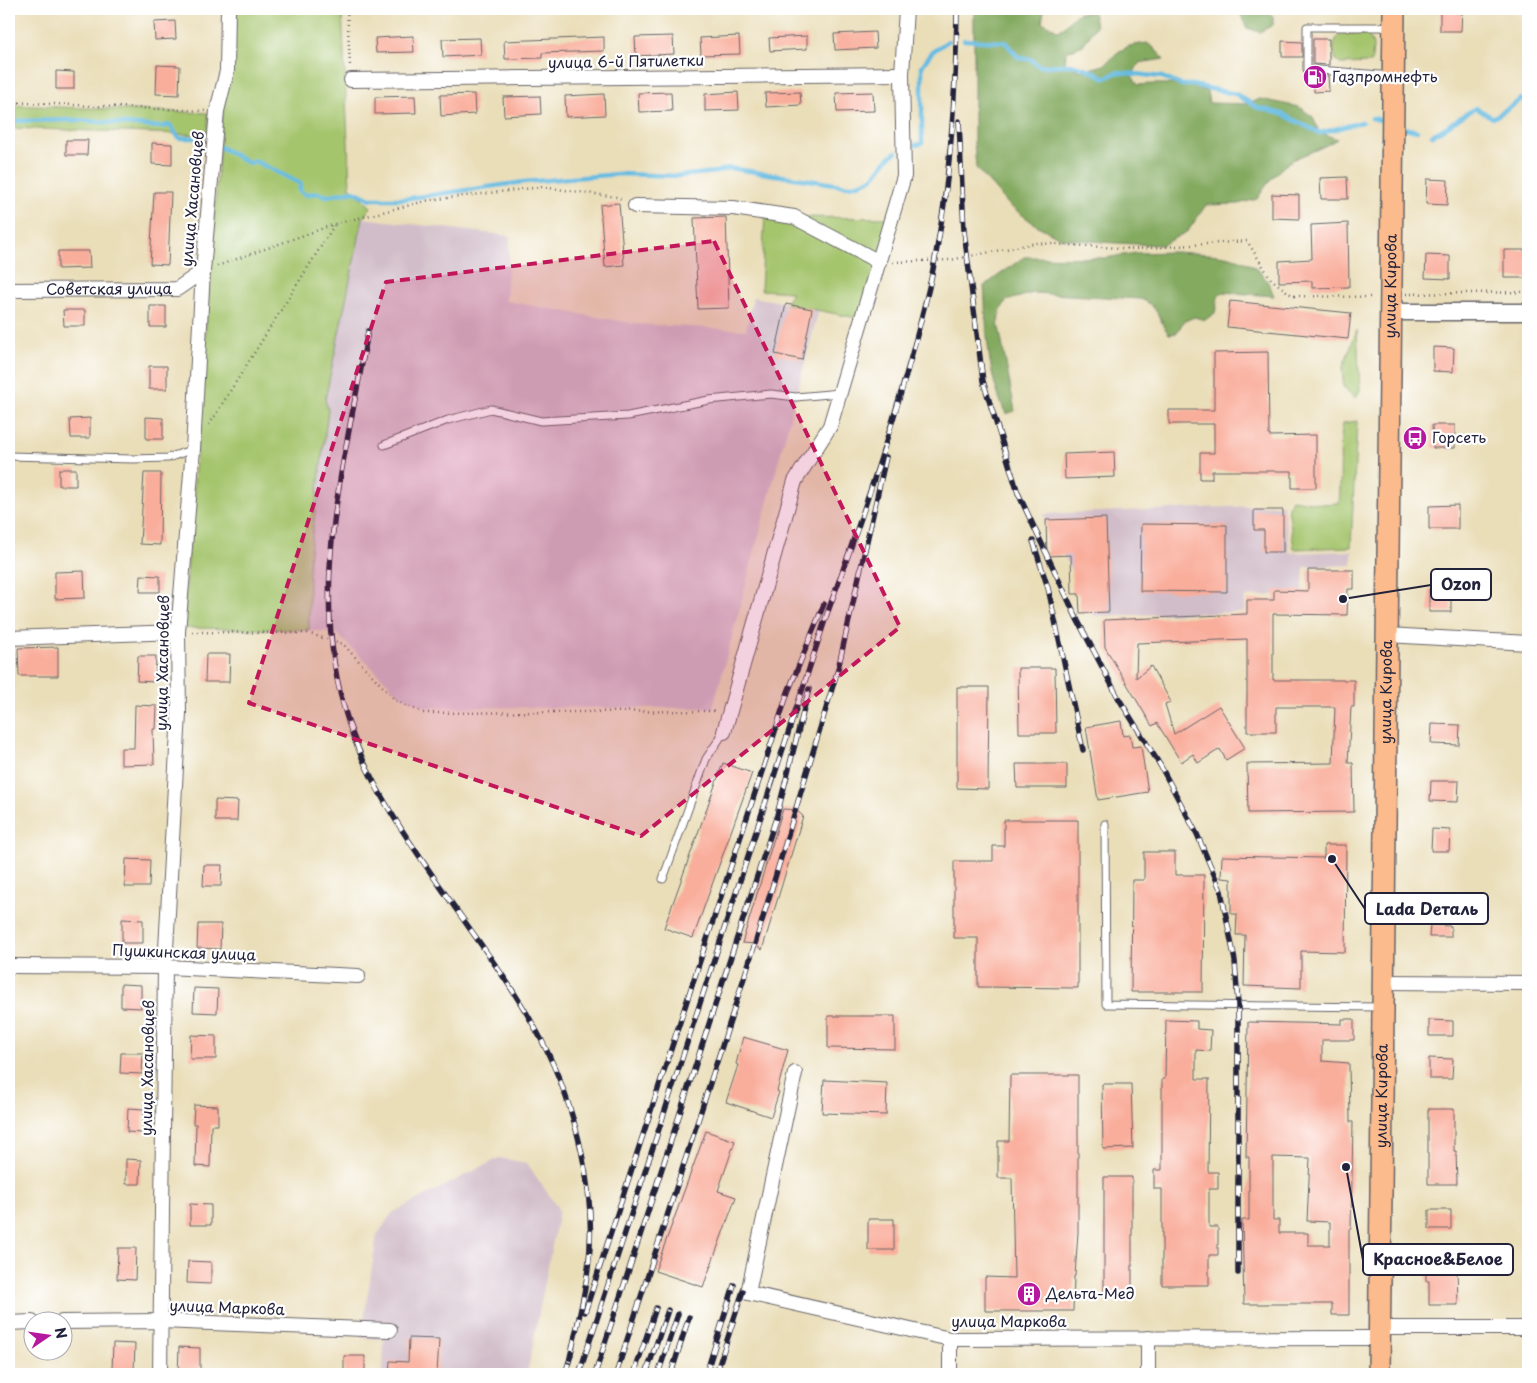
<svg xmlns="http://www.w3.org/2000/svg" width="1537" height="1383" viewBox="0 0 1537 1383" font-family="'Playpen Sans',sans-serif">
<rect width="100%" height="100%" fill="#fff"/>
<filter id="ink" filterUnits="userSpaceOnUse"><feTurbulence type="fractalNoise" baseFrequency=".02" numOctaves="2"/><feDisplacementMap in="SourceGraphic" scale="10" xChannelSelector="R" yChannelSelector="G"/><feConvolveMatrix kernelMatrix="1 2 1 2 8 2 1 2 1" color-interpolation-filters="sRGB"/></filter>
<filter id="wash" filterUnits="userSpaceOnUse"><feTurbulence type="fractalNoise" baseFrequency=".0096" numOctaves="4" result="noise"/><feDisplacementMap in="SourceGraphic" scale="20" xChannelSelector="R" yChannelSelector="G"/><feGaussianBlur stdDeviation="1.12" result="paint"/><feColorMatrix in="noise" values="0 0 0 0 0 0 0 0 0 0 0 0 0 0 0 0 0 1.4 0 .05"/><feComposite in="paint" operator="in"/></filter>
<g filter="url(#wash)">
<rect width="100%" height="100%" fill="#eadeb9"/>
<path fill="#d1bdc9" d="M363,218L510,236L506,301L636,324L746,330L753,297L819,309L713,708L425,707L400,695L336,633L309,630V560L328,410L325,400Z
M1283,505L1290,553L1352,551V565L1304,567L1302,593L1245,597L1244,612L1094,616L1043,514Z
M499,1158L527,1163L559,1210L527,1374H383L384,1339L361,1338L377,1235L392,1213Z"/>
<path fill="#a5c56d" stroke="#647454" d="M230,9H342L350,187L371,207L363,218L325,400L328,410L309,560V630L183,628Z
M1342,34C1355,34 1373,30 1373,48C1372,53 1373,58 1370,63L1341,64L1336,61C1333,51 1332,39 1342,34Z
M9,105L208,113V135L9,128Z
M765,213L794,217L892,218L862,319L786,304L792,292L761,290Z
M1357,330L1360,390L1356,398L1344,388L1342,369Z
M1357,421L1351,547L1294,549L1288,507L1292,499L1322,504L1339,503C1342,476 1338,449 1343,423Z"/>
<path fill="#84aa60" stroke="#53664e" d="M974,9H1047L1044,11L1042,22L1059,31L1078,13L1093,12L1096,26L1083,45L1066,52L1065,63L1081,71L1104,65L1118,52L1129,46L1147,43L1154,48L1164,59L1139,63L1132,76L1138,85C1163,83 1184,83 1207,91L1209,103L1247,104L1260,99L1299,107L1313,117L1319,132L1337,139C1321,149 1310,152 1294,159C1278,168 1267,184 1257,199L1238,204L1206,205L1188,231L1162,245L1114,243L1060,238L1036,225L1010,206L976,168L974,142Z
M1245,9H1266L1273,16V25L1260,32L1247,28L1240,13Z
M1174,252C1214,255 1259,250 1274,296L1223,292L1218,297L1215,313L1205,320L1194,317L1183,322L1177,333L1169,334C1157,319 1160,307 1141,299L1033,293L1006,301L1001,310L998,322L1015,411L1006,414C986,373 987,330 984,286L1024,257L1105,258L1136,253Z"/>
<g fill="none" stroke-linecap="round" stroke-linejoin="round">
<path stroke="#65bbe2" stroke-width="4.5" d="M964,40L1005,42L1019,58L1030,59L1039,66C1069,65 1077,61 1105,78L1118,72L1162,77L1181,85H1192L1236,94L1256,107L1282,114L1320,133L1362,122
M1372,118L1380,120
M9,121L77,120L160,127L170,125L179,138H200
M1405,128L1417,131
M1432,135C1448,128 1460,116 1476,108L1493,118L1522,99L1528,98
M916,145L922,143V66L932,52L948,41
M220,147L249,163L255,161L301,184L299,190L305,195L318,193L326,196L354,191L370,199H403L524,182L620,174L679,176L716,172L729,168L848,186C883,181 872,169 896,152"/>
</g>
<g id="blocks">
<path fill="#f9ad9b" fill-rule="evenodd" d="M1440,9H1462L1461,31H1440Z
M175,21L176,39L155,40L154,22Z
M875,32L876,48L835,50L834,34Z
M413,36L414,52L376,53L375,38Z
M673,36L674,54L636,56L635,37Z
M739,36L740,54L701,55L700,38Z
M807,36V49L770,51L769,38Z
M604,37V51L542,53V58L505,59L504,41Z
M480,38L481,55L443,57L442,39Z
M1313,39H1329V65L1313,64Z
M1282,41L1302,42V57H1282Z
M157,65L180,66L179,95L156,94Z
M56,71L74,72V89H56Z
M1314,75L1328,76L1329,91L1314,92Z
M671,92L672,111L639,112L638,93Z
M738,92L739,110L705,111V94Z
M800,92L801,105L766,107L765,93Z
M873,92L874,111L837,112L836,93Z
M474,94L475,114L441,116L440,95Z
M604,94L605,115L566,117L565,96Z
M415,96L416,113L375,114V97Z
M540,96L541,114L504,116L503,97Z
M66,140H88L87,155H66Z
M152,143L172,144V165L152,164Z
M1347,177L1348,199H1321L1320,178Z
M1427,179L1448,180L1447,205L1426,204Z
M154,192H171L168,265L150,264Z
M1272,194L1299,195V219L1272,218Z
M619,203L624,265L605,267L600,205Z
M726,217L729,308L698,309L694,218Z
M1348,223L1349,287L1312,288V281L1279,282V261L1312,259L1311,225Z
M1504,250H1527L1528,278H1504Z
M58,251H89L90,268L58,269Z
M1426,255L1450,256V279L1425,278Z
M1230,301L1351,313L1348,339L1227,327Z
M786,304L812,309L802,360L775,354Z
M150,306H166V327H150Z
M63,310H85V326H64Z
M1433,347L1454,348L1453,372L1433,371Z
M1268,352L1269,436L1316,435V488H1292V471H1212V479H1200V453H1214V424H1169V410H1214V353Z
M149,366H167V389H149Z
M146,417L163,418V439H146Z
M90,418V438H71L70,419Z
M1432,425H1455V448H1433Z
M1114,452L1115,477L1065,479L1064,454Z
M59,469H76V486H59Z
M144,473H161L160,545L140,544Z
M1458,505V529H1429V506Z
M1254,510H1283V552H1264V530H1254Z
M1106,518L1109,612L1080,613L1079,594H1072L1071,555L1047,556L1046,520Z
M1141,524L1227,525V592L1140,591Z
M1308,570H1354V589H1348L1347,615L1273,614V680H1354V707H1351L1348,763H1353L1354,812L1248,813L1247,764L1333,763L1335,707H1276V732H1247V639L1137,643L1136,678L1151,666L1171,702L1165,704L1174,734L1219,706L1245,748L1226,760L1220,749L1198,763L1193,754L1181,762L1157,723L1152,726L1105,647L1104,620L1247,614V600H1274V590L1308,591Z
M84,571L85,598L55,599V572Z
M141,575L160,576V592H140Z
M1429,589H1451V612H1429Z
M58,647V676H19L18,648Z
M206,654H230L229,682H205Z
M138,656H156L155,682L137,681Z
M1018,668H1055L1056,733H1019Z
M957,687H989L988,789L957,788Z
M135,705L157,706L156,729H153L154,764L121,765V748H134Z
M1121,721L1123,736L1130,735L1132,747L1141,746L1148,792L1098,800L1086,727Z
M1432,724L1460,725L1459,745L1431,744Z
M723,763L752,773L693,938L664,928Z
M1016,764H1067V788H1017Z
M1431,781H1459L1458,802L1430,801Z
M215,800L238,801L237,821H215Z
M783,809L796,810L803,816L762,950L755,944L742,943Z
M1004,820H1078V988L978,987V938H954V861H993V846H1004Z
M1432,829L1450,830L1449,851H1431Z
M1324,845H1346L1345,952L1301,951V988L1244,986L1245,935H1236L1237,914H1231V879L1221,878L1222,856L1324,858Z
M1144,852H1175V875H1204L1203,992H1131L1132,880H1144Z
M126,859L150,860L149,887H125Z
M204,865H222L221,886H203Z
M122,919L143,920V943H122Z
M198,924H221L220,949L197,948Z
M1430,925L1451,926V937H1429Z
M121,984L141,985V1008L121,1007Z
M194,988L218,989L217,1013L193,1012Z
M828,1016H895V1049L828,1048Z
M1342,1019H1354V1040H1322V1061L1349,1063L1350,1122H1353L1351,1229H1349V1315H1332V1304H1244L1242,1220H1249V1157H1246L1248,1022L1342,1024ZM1273,1157L1310,1158L1307,1221L1330,1222V1245H1308V1233H1279V1220H1273Z
M1166,1020L1197,1021V1029L1211,1030L1210,1051L1196,1050V1079H1209L1208,1172H1218V1189H1209V1227H1218V1255H1209V1285H1162V1189H1154V1170H1162V1079H1165Z
M1429,1020L1453,1021V1036H1429Z
M191,1035L216,1036V1059H190Z
M743,1037L788,1050L777,1091L779,1092L771,1117L726,1102L738,1065L736,1064Z
M121,1053H143L142,1074L120,1073Z
M1429,1058L1453,1059L1452,1079H1429Z
M1010,1075H1078V1232L1075,1276H1074L1073,1311H985V1277L1014,1278L1012,1178H998V1141H1009Z
M824,1080L887,1083L886,1115L822,1113Z
M1102,1084H1131L1133,1148L1103,1149Z
M194,1105L218,1106V1125H211L210,1167L195,1166L196,1124H193Z
M128,1108L144,1109L143,1133L127,1132Z
M1428,1109H1454V1151H1456L1457,1184H1428Z
M706,1131L735,1141L718,1191L736,1197L703,1287L655,1271Z
M126,1159L141,1160L140,1184H126Z
M1104,1177H1132V1294H1104Z
M190,1204L211,1205V1225H190Z
M1429,1210H1451V1229H1429Z
M868,1219H894V1250H868Z
M118,1248H136L135,1280L117,1279Z
M188,1261L211,1262V1284L187,1283Z
M1426,1265H1457L1458,1305H1429V1281H1426Z
M409,1338L439,1339L437,1374H389L390,1361L408,1362Z
M113,1343L135,1344L134,1371H112Z
M179,1347L200,1348V1374H178Z
M344,1356H365V1374H344Z"/>
</g>
</g>
<g filter="url(#ink)">
<use href="#blocks" fill-opacity="0" stroke="#686467" stroke-width="1"/>
<g fill="none" stroke-linecap="round" stroke-linejoin="round">
<g stroke="#686467" stroke-width="9">
<path id="service" d="M1391,27H1307V69L1392,76
M384,445L448,420L491,409L541,421L628,416L709,400L771,394L796,397L840,393
M9,456L133,459L168,458L193,449
M1105,824L1106,1004L1381,1007
M663,879L706,759L724,732"/>
</g>
<g stroke="#686467" stroke-width="16">
<g id="minor">
<path d="M351,80L902,74"/>
<path d="M635,206L733,208L794,217L879,262"/>
<path id="s1" d="M9,290L177,289L203,271"/>
<path d="M1387,635L1528,643"/>
<path d="M9,638L178,632"/>
<path d="M724,732L795,481L830,426L904,176L902,74L906,9"/>
<path d="M9,966L165,967L358,976"/>
<path d="M1383,982L1528,983"/>
<path d="M795,1073L748,1293L950,1339L1380,1338"/>
<path d="M62,1322L160,1321L390,1330"/>
<path d="M9,1323L32,1322"/>
<path d="M1380,1328H1528"/>
<path d="M160,1374L165,967L179,713L178,632L193,449L203,271L217,111L227,71L228,9"/>
<path d="M950,1374V1339"/>
<path d="M1148,1374V1338"/>
</g>
</g>
<g stroke="#686467" stroke-width="19">
<path id="tertiary" d="M1390,312H1528"/>
</g>
<g stroke="#686467" stroke-width="24">
<g id="primary">
<path id="s2" d="M1379,1374L1394,9"/>
</g>
</g>
<path stroke="#686467" stroke-width="2.5" stroke-dasharray="1 4" stroke-linecap="butt" d="M347,9L350,66
M9,102L205,111
M893,262L950,260L1036,243L1136,249L1247,241L1271,279L1293,296L1374,297
M217,266L335,224L430,200L542,187L617,197L624,201
M1406,294L1528,292
M209,425L335,224
M192,632L307,633L343,644L395,700L423,713L717,711"/>
<use href="#service" stroke="#fff" stroke-width="7"/>
<use href="#minor" stroke="#fff" stroke-width="14"/>
<use href="#tertiary" stroke="#fff" stroke-width="16"/>
<use href="#primary" stroke="#fbbb8c" stroke-width="21"/>
<g stroke="#22223b" stroke-width="5.5">
<path id="rail" d="M959,121L964,231L983,381L1018,493L1078,621L1119,699L1160,765L1197,834L1221,891L1235,961L1238,1005V1273
M368,331C345,462 305,593 349,724C369,785 407,839 444,892C477,940 514,987 541,1039C576,1107 598,1193 588,1269C584,1300 576,1331 569,1362
M1033,541L1048,588L1083,750
M585,1312L788,692L824,604
M565,1374L571,1355
M579,1374L827,614C867,505 905,392 931,279C950,190 956,99 957,9
M595,1374L777,815L809,689
M616,1374L755,944L838,669L886,457
M634,1374L656,1308
M646,1374L668,1310
M658,1374L678,1314
M671,1374L689,1317
M706,1374L734,1285
M716,1374L743,1291"/>
</g>
<use href="#rail" stroke="#fff" stroke-width="4" stroke-dasharray="11" stroke-linecap="butt"/>
</g>
</g>
<path fill="#c2185b" fill-opacity="0.2" stroke="#c2185b" stroke-width="4" stroke-dasharray="10 6" stroke-linejoin="round" d="M714,241L900,627L641,836L249,703L386,282Z"/>
<defs>
<g id="fuel-disc" transform="scale(1.25)"><circle r="9.5" fill="#b5179e" stroke="#fff"/><path d="M-5.5-6h7V0h2V4h1.3V-2.5L3-4.5l.8-.8L6-3V5H2.5V1h-1V6h-7ZM-4.2-4.7v3.2H.2V-4.7Z" fill="#fff"/></g>
<g id="bus-disc" transform="scale(1.25)"><circle r="9.5" fill="#b5179e" stroke="#fff"/><path d="M-5-6H5V4H4V6H2V4H-2V6H-4V4H-5ZM-3.5-4V0h7V-4ZM-3.5 1.2v1.5H-2V1.2ZM2 1.2v1.5H3.5V1.2Z" fill="#fff"/></g>
<g id="building-disc" transform="scale(1.25)"><circle r="9.5" fill="#b5179e" stroke="#fff"/><path d="M-4-6H4V6H1V3H-1V6H-4ZM-2.5-4.3h1.7v1.8h-1.7ZM.8-4.3h1.7v1.8H.8ZM-2.5-1h1.7V.8h-1.7ZM.8-1h1.7V.8H.8Z" fill="#fff"/></g>
</defs>
<g fill-rule="evenodd">
<use href="#fuel-disc" x="1315" y="77"/>
<use href="#bus-disc" x="1415" y="438"/>
<use href="#building-disc" x="1029" y="1294"/>
</g>
<g text-anchor="middle" stroke-width="4.5" stroke-linejoin="round" paint-order="stroke">
<g font-size="15" fill="#22223b" stroke="#fff">
<text transform="translate(626 62) rotate(-1)" y="5">улица 6-й Пятилетки</text>
<text transform="translate(193 199) rotate(-85)" y="5">улица Хасановцев</text>
<text dy="5" stroke="none"><textPath href="#s2" startOffset="1088">улица Кирова</textPath></text>
<text dy="5" stroke="none"><textPath href="#s1" startOffset="100">Советская улица</textPath></text>
<text transform="translate(163 663) rotate(-89)" y="5">улица Хасановцев</text>
<text dy="5" stroke="none"><textPath href="#s2" startOffset="682">улица Кирова</textPath></text>
<text transform="translate(184 953) rotate(2)" y="5">Пушкинская улица</text>
<text transform="translate(148 1068) rotate(-89)" y="5">улица Хасановцев</text>
<text dy="5" stroke="none"><textPath href="#s2" startOffset="278">улица Кирова</textPath></text>
<text transform="translate(227 1308) rotate(2)" y="5">улица Маркова</text>
<text x="1009" y="1327">улица Маркова</text>
</g>
<g font-size="15" fill="#22223b" stroke="#fff" text-anchor="start">
<text x="1332" y="82">Газпромнефть</text>
<text x="1432" y="443">Горсеть</text>
<text x="1046" y="1299">Дельта-Мед</text>
</g>
</g>
<path fill="none" stroke="#22223b" stroke-width="2" d="M1343 599L1431 585M1332 859L1365 909M1346 1167L1363 1260"/>
<g fill="#22223b" stroke="#fff" stroke-width="2">
<circle cx="1343" cy="599" r="5"/>
<circle cx="1332" cy="859" r="5"/>
<circle cx="1346" cy="1167" r="5"/>
</g>
<g fill="#fff" stroke="#22223b" stroke-width="2">
<rect x="1431" y="569" width="60" height="31" rx="5"/>
<rect x="1365" y="893" width="123" height="31" rx="5"/>
<rect x="1363" y="1244" width="150" height="31" rx="5"/>
</g>
<g font-size="16" text-anchor="middle" font-weight="bold" fill="#22223b">
<text x="1461" y="590">Ozon</text>
<text x="1427" y="915">Lada Dеталь</text>
<text x="1438" y="1265">Красное&amp;Белое</text>
</g>
<rect width="1537" height="1383" fill="none" stroke="#fff" stroke-width="30"/>
<g transform="translate(48 1336) rotate(77)"><circle r="24" fill="#ffffff" stroke="#a7a7b1"/>
<path d="M0-4L9 19L0 12L-9 19Z" fill="#b5179e"/>
<text y="-8" font-size="14" font-weight="bold" text-anchor="middle" fill="#22223b">N</text>
</g>
</svg>
